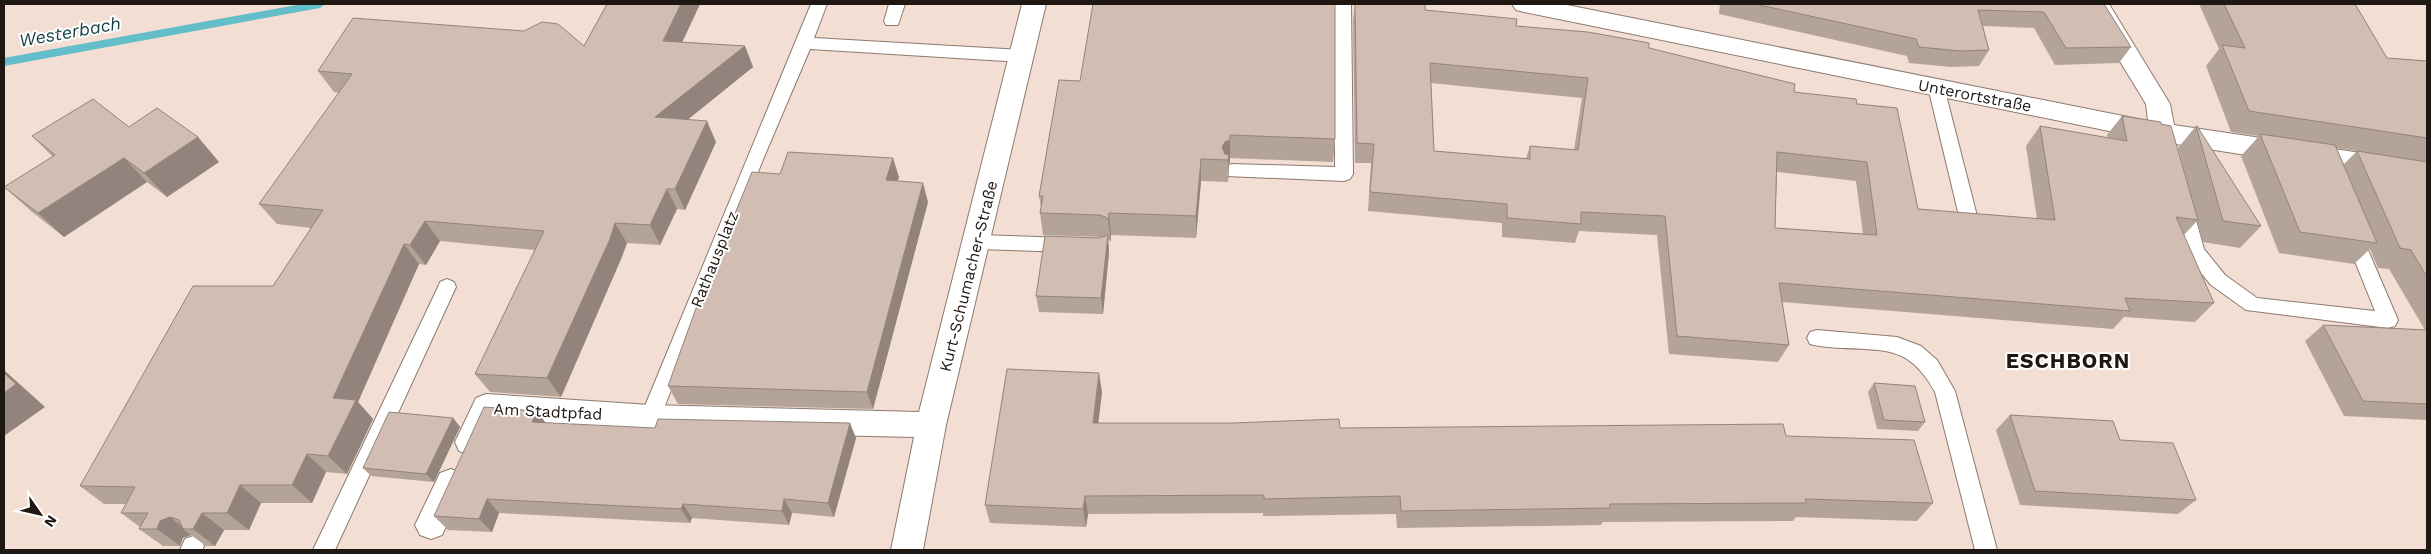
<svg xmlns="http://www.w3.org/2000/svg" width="2431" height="554" viewBox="0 0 2431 554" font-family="'Work Sans',sans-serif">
<rect width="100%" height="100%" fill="#f2ded2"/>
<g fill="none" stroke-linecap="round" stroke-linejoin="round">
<path fill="#64bec9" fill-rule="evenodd" d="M302,4H325L320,8L4,66V58Z"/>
<g stroke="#8c7a6f" stroke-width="2">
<path id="lane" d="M811,4H827L814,38L1022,50L1028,52L1030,56L1028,60L1022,62L810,49L764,157L660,418L657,424L650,427L643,424L640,418Z
M889,4H905L898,25H886L884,21Z
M1335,4H1351L1353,174L1350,179L1344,181L1226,176L1223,171L1226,166L1232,164L1335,167Z
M1936,81L1942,83L1944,87L1977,216L1974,221L1968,223L1962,221L1959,216L1928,87L1930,83Z
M2183,199L2189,201L2192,206L2204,249L2225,275L2257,298L2375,311L2344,234L2347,229L2353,227L2359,229L2398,320L2395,326L2388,328L2246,310L2211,285L2188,257L2174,206L2177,201Z
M977,235L1068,238L1075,240L1077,245L1075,250L1068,252L977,249L970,247L968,242L970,237Z
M447,279L454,282L456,287L335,550H313L438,287L440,282Z
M1817,330L1897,337L1921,346L1937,360L1955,391L1997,550H1975L1935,392C1910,347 1888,350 1841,348C1830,347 1820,347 1810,344L1807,338L1810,332Z
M193,536L201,539L204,546L202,550H180L185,539Z"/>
</g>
<g stroke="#8c7a6f" stroke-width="2">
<path id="street" d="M1022,4H1046L946,425L923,550H891L914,437L650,431L495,420L481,451L470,455L459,451L455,442L476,398L486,394L650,405L919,412Z
M1512,4H1562L2148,121L2146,104L2085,4H2109L2170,104L2174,125L2427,163V183L2163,142L1524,12L1516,10Z
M451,469L462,473L466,483L442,535L431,539L420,535L415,525L440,473Z"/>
</g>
<use href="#lane" fill="#fff" fill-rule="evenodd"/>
<use href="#street" fill="#fff" fill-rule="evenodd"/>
</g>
<path fill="#b4a398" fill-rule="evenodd" d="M607,4H700L682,42L745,46L753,67L688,119L716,142L685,210L677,209L660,245L627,243L621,259L561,397L490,392L475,374L535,250L440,241L426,265L419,264L358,402L373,419L347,474L326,472L312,503H261L249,530H224L215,546H206L191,535L183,538L180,546H163L139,529L140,527L121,513L126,504H104L80,486L273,286L311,228L277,224L259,204L339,93L334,92L318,71L584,46Z
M1355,4H1419L1425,10L1649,48L1794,92L1857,104L1918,209L2037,219L2026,146L2040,126L2108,138L2107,135L2122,116L2189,190L2178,148L2196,126L2261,226L2240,248L2203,242L2197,221L2184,235L2214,303L2195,322L2124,317L2113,329L1782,302L1789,345L1778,362L1669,354L1657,235L1579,231L1575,243L1502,237V223L1368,211L1371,163H1355L1353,20ZM1431,83L1582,98L1574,150L1530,146L1526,159L1434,151ZM1777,172L1856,181L1863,234L1775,228Z
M1720,4H2104L2131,47L2119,63L2055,65L2034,28L1983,26L1989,50L1979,66L1951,67L1909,63L1907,56L1719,14Z
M2199,4H2355L2387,58L2427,61V420L2344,416L2305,341L2323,325L2425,330L2389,269L2378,268L2370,249L2354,264L2279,253L2241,156L2259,136L2231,132L2206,66L2219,49ZM2336,148L2357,151L2344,164Z
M1059,80L1335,139L1333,162L1230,158V163H1229L1228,182L1201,181L1196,238L1111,235V242L1108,239L1109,252L1103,314L1039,312L1036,296L1099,238L1102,237L1043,235L1040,213L1041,207L1039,196Z
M129,127L219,162L167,197L147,182L64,237L31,211L4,187L53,157L32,136Z
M780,174L899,177L897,181L928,202L873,409L678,404L668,386Z
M1874,383L1925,422L1918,431L1877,429L1868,392Z
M1102,392L1098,423L1340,428L1786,436L1933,503L1917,521L1796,517L1793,521L1603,522L1601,525L1397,528L1396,514L1263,516V513L1088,514L1086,527L990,523L985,505Z
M2010,415L2120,440L2196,500L2178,514L2020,505L1996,430Z
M453,418L460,427L434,482L371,476L363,468Z
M546,423L856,438L834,517L792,513L789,525L692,518L690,523L499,513L492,532L448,530L434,516Z"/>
<path fill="#92847c" d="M681,4H700L673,62L663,41Z
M745,46L753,67L665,138L655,117Z
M707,121L716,142L685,210L675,189Z
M1230,135V163H1229L1228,182V160L1221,159L1222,147Z
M198,137L219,162L167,197L144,173Z
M124,158L147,182L64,237L38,213Z
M893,158L899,177L892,199L886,180Z
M1201,159V181L1196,238V216Z
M923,183L928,202L873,409L867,392Z
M667,189L677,209L660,245L650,225Z
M1109,213L1111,235V242L1108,220Z
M425,221L440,241L426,265L410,245Z
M615,223L627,243L621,259L561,397L547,378Z
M1108,235L1109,252L1103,314L1101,298Z
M404,244L419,264L358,402L373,419L347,474L328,456L333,398Z
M4,370L45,407L4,436Z
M1099,373L1102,392L1096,442L1093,423Z
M537,411L548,426L532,422Z
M453,418L460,427L434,482L426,474Z
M850,423L856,438L834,517L828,503Z
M307,454L326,472L312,503L292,485Z
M240,485L261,503L249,530L227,513Z
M1085,496L1088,514L1086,527L1083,509Z
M487,499L499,513L492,532L479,519Z
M784,499L792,513L789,525L782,511Z
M683,504L692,518L690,523L681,509Z
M202,513L224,530L215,546L193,529Z
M170,517L185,529H183L191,535L183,538L180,546L157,529L160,521Z"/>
<path fill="#d1bdb1" stroke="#92847c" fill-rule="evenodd" d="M607,4H681L663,41L745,46L655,117L707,121L675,189H667L650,225L615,223L610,239L547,378L475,374L544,231L425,221L410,245L404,244L333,398L356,400L328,456L307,454L292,485H240L227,513H202L193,529H183L179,520L170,517L160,521L157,529H139L148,513H121L135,487L80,486L193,286H273L323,210L259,204L352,74L318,71L353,18L524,31L542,22L558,24L584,46Z
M1093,4H1335V139L1230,135V140L1225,142L1222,147L1225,154L1229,155L1228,160L1201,159L1196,216L1109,213L1108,220L1106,217L1099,215L1040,213L1043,196H1039L1059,80L1080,81Z
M1355,4H1425V10L1517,19L1516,26L1588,32L1649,43V48L1795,84L1794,92L1856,99L1857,104L1897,108L1918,209L2055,220L2040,126L2127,141L2122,116L2161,122V124L2171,126L2198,220L2176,217L2214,303L2125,298L2130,311L1779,283L1789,345L1677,336L1665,216L1581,212V224L1507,218V204L1370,192L1374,144L1357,143ZM1430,63L1588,78L1578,150L1530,146V159L1434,151ZM1777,152L1867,162L1877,235L1775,228Z
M1755,4H2104L2131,47L2066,48L2044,12L1978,10L1989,50L1961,51L1919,47L1916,39Z
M2224,4H2355L2387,58L2427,61V138L2249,111L2222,45L2245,48Z
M93,99L129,127L157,108L198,137L144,173L124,158L38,213L4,187L55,155L32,136Z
M2196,126H2197L2261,226L2223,221Z
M2260,134L2335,145L2377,243L2300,232Z
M2357,151L2427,162V277L2411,250L2400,248Z
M788,152L893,158L886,180L923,183L867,392L668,386L695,311L752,172L780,174Z
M1108,235L1101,298L1036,296L1045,236L1099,238Z
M2323,325L2427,330V404L2363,401Z
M1007,369L1099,373L1093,423H1232L1339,419L1340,428L1783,424L1786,436L1914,440L1933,503L1805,499L1806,503L1610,504V508L1401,511L1400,496L1264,499V495L1085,496L1083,509L985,505Z
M4,373L16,384L4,393Z
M1874,383L1915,386L1925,422L1884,420Z
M484,407L537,411L532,422L655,428L658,419L850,423L828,503L784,499L782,511L683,504L681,509L487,499L479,519L434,516Z
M389,412L453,418L426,474L363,468Z
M2010,415L2113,421L2120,440L2173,443L2196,500L2035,491Z"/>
<g text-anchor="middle" stroke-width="4" stroke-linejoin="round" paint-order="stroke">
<g font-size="16" fill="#1e1712" stroke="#fff">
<text transform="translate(1975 95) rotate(11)" y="6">Unterortstraße</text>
<text transform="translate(714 259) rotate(-68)" y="6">Rathausplatz</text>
<text transform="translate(968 276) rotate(-76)" y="6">Kurt-Schumacher-Straße</text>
<text transform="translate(548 411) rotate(3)" y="6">Am Stadtpfad</text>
</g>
<g font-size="18" font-style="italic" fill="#154044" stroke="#fff">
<text transform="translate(70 32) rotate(-10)" y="6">Westerbach</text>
</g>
<g font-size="21" font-weight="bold" letter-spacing="1" fill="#1e1712" stroke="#fff">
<text x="2068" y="368">ESCHBORN</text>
</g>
</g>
<rect width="2431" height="554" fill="none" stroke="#1e1712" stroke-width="10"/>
<g transform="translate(40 514) rotate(124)" stroke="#ffffff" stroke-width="4" paint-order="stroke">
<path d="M0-4L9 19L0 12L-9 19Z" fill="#1e1712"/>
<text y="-8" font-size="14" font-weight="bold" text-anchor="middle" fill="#1e1712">N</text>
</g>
</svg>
